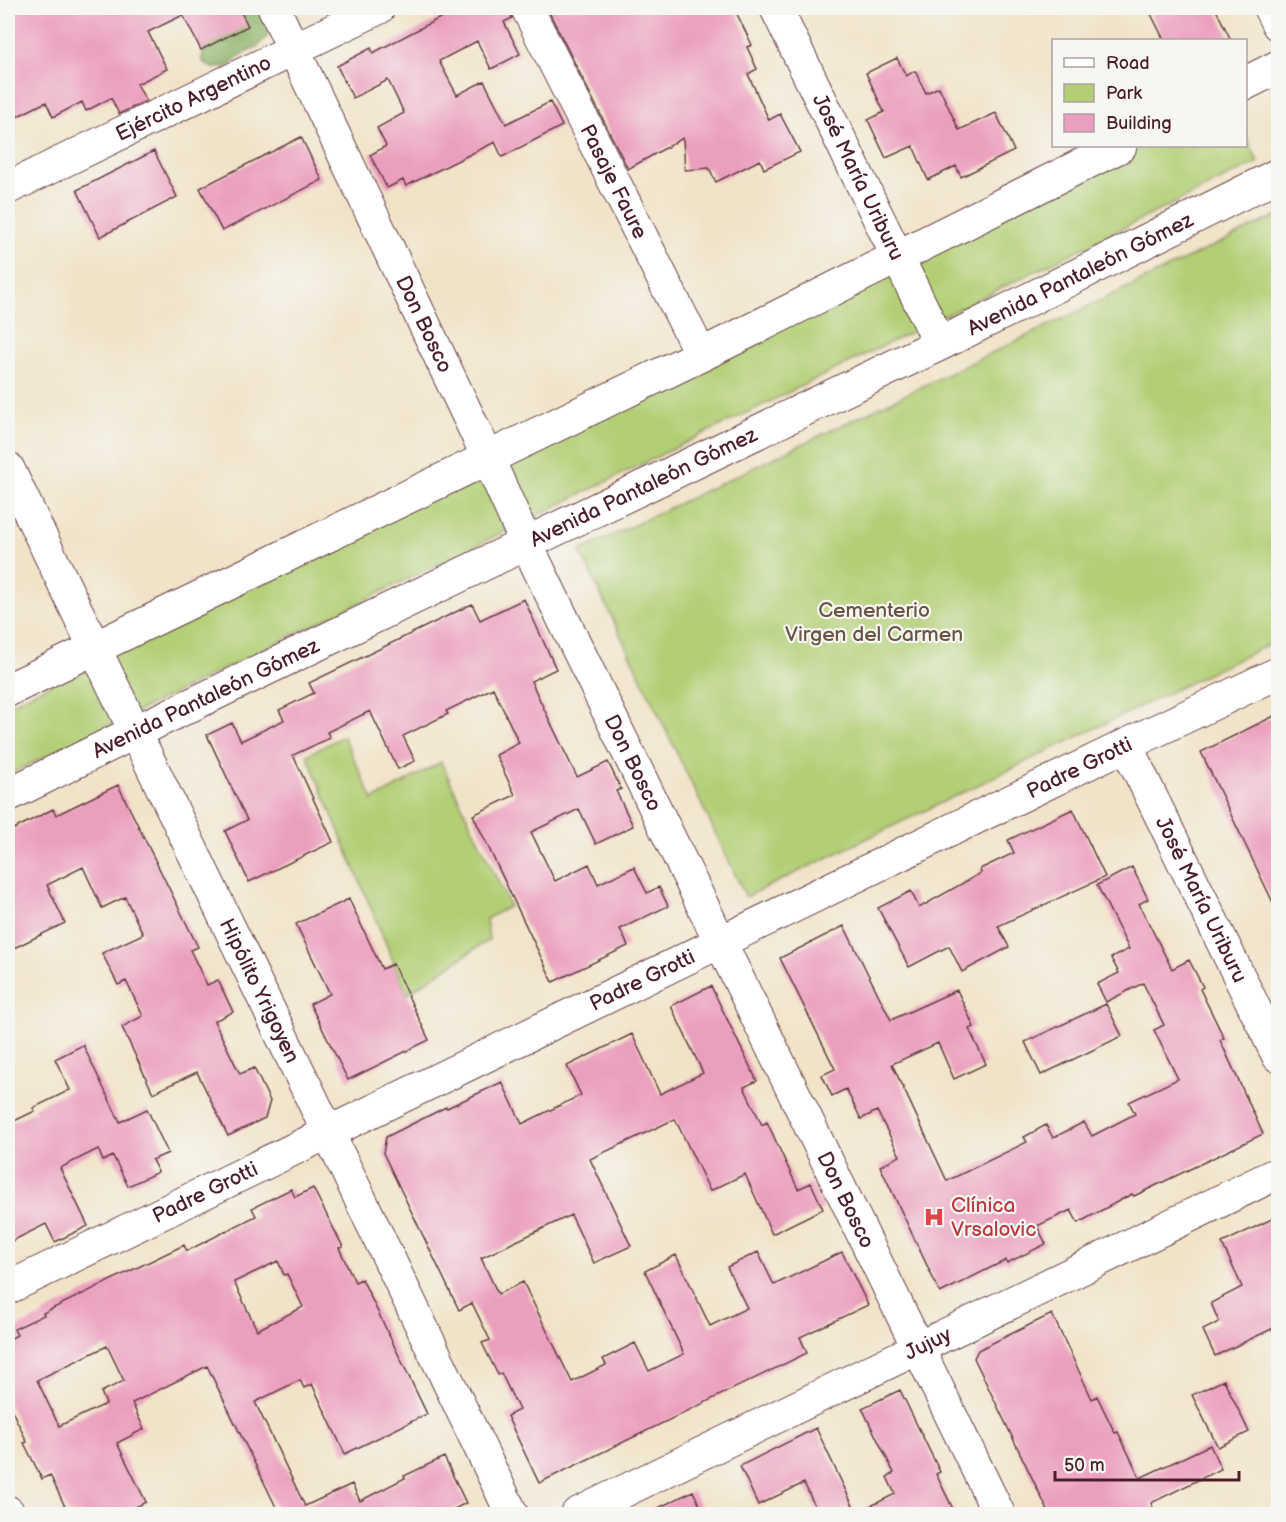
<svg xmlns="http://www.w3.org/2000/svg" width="1286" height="1522" viewBox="0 0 1286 1522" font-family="'Balsamiq Sans',sans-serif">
<rect width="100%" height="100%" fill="#f6f6f2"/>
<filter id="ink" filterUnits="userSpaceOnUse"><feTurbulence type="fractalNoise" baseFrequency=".0167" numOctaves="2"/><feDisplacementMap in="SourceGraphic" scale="12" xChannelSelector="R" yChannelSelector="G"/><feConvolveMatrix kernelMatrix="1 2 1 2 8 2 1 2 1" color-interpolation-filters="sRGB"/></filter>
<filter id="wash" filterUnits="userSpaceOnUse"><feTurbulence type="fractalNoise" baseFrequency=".008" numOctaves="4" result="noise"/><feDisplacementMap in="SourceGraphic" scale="24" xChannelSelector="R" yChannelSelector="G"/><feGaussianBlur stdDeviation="1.35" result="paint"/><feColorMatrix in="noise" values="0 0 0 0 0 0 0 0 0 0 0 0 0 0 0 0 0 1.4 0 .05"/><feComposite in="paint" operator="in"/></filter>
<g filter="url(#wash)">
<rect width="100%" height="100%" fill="#f1e3c8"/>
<path fill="#b2cf76" stroke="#7e7750" stroke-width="1.5" d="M1246,135L1258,162L8,775V705L1144,146H1246Z
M1278,215V640L746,897L580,551Z
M343,736L373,800L441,762L510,906L486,919L489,940L407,994L307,755Z"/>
<path fill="#8db267" stroke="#6c6849" stroke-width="1.5" d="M235,8H274L272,31L257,47L241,55L228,67L213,68L207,65L202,61C202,40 224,25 237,11Z"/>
<g id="blocks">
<path fill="#eb9fbe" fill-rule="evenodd" d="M8,8H239L248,26L201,50L183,15L148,32L167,69L137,84L146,101L119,114L111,98L86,111L82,102L53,117L46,102L8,121Z
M459,8H509L512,18L504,22L520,54L491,69L477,41L439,61L457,95L484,81L506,124L550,102L562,126L502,157L495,142L406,186L403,180L387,188L370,155L386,146L377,128L404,113L388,80L353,98L337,66L371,48L373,53Z
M547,8H734L752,45L747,47L757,69L748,74L769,120L780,114L800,152L764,169L760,160L716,182L709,168L685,170L683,138L628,169Z
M1148,8H1215L1231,40H1164Z
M897,58L906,76L915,71L926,93L939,87L959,130L996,113L1014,151L961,177L956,166L928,180L913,146L886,158L868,120L884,112L866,73Z
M301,137L322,180L222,231L200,188Z
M154,151L177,197L100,237L77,190Z
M524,599L556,669L531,681L544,709L577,777L608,762L621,789L616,791L633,826L596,844L579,809L531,832L555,881L589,864L598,884L634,867L647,893L659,887L668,906L620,929L628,946L553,982L473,815L515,795L496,755L519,743L493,688L446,711L448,714L403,736L415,761L398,769L370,711L327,732L330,738L293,755L333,842L249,882L225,831L247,820L207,735L232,723L241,741L284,720L279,710L314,693L309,683L472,604L480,620Z
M1278,714V913L1201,752Z
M118,785L198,947L190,950L207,985L218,980L233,1012L214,1021L240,1074L254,1068L270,1101L265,1118L228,1136L197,1072L153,1093L122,1027L143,1016L126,981L118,985L102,953L143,934L125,897L102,908L83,867L47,885L65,923L8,951V832L53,809L56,815Z
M1073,809L1105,877L998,926L1009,947L962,972L949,946L909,967L878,908L911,891L919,908L981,873L980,869L1014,853L1008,840Z
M1132,867L1148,899L1139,904L1172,969L1189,960L1203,987L1200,989L1224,1038L1220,1040L1263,1134L1134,1196L1132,1194L1078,1223L1071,1210L1037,1226L1046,1244L1007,1263L1006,1260L940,1293L880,1166L900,1156L877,1111L861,1119L846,1089L832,1096L822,1075L835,1069L780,958L844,926L891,1020L957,990L974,1027L969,1029L986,1064L954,1079L938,1043L892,1064L947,1181L1027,1142L1024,1137L1046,1125L1053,1138L1084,1122L1092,1136L1135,1114L1129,1102L1178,1079L1154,1030L1164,1025L1143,983L1106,1002L1097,984L1119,973L1111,958L1129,949L1097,885Z
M349,899L382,969L393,964L429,1040L348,1080L310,1004L330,994L296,924Z
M711,986L757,1081L744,1087L762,1125L767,1122L798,1189L811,1183L823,1209L772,1234L745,1174L710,1191L675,1119L590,1159L631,1246L594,1263L571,1215L481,1258L498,1294L523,1282L572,1382L606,1365L603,1359L635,1343L649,1371L684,1354L645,1271L676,1255L710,1326L747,1308L727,1267L758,1252L774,1285L842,1252L868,1305L800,1337L807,1353L539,1483L507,1416L519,1410L501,1373L498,1375L482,1343L490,1340L472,1303L459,1310L383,1153L386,1137L446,1107L447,1108L502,1082L522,1124L581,1095L567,1066L632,1034L660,1094L703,1073L671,1006Z
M1106,1004L1122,1036L1041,1075L1025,1042Z
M83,1045L120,1122L147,1109L168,1153L152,1160L158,1172L128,1186L113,1156L103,1161L98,1149L60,1168L88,1226L55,1242L46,1224L8,1243V1124L35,1111L33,1108L70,1090L55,1059Z
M313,1188L343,1247L339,1248L355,1282L362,1279L427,1414L345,1454L312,1384L304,1388L300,1380L255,1402L305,1506L352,1484L360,1501L405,1478L404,1476L444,1457L466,1503L443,1515H280L207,1366L132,1403L144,1429L117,1443L146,1502L119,1515H69L50,1475L42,1479L24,1443L27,1442L8,1402V1340L17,1335L14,1329L44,1315L43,1313L184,1245L187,1251L256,1216L252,1208L291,1189L295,1197ZM278,1261L284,1275L287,1274L303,1307L257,1330L234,1282ZM107,1346L124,1381L101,1392L106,1404L59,1426L37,1380Z
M1278,1216V1326L1215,1356L1203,1330L1219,1322L1211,1303L1242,1287L1222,1243Z
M1052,1314L1092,1399L1097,1396L1115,1433L1118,1432L1140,1478L1210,1445L1221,1469L1151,1503L1156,1515H1050L974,1358L978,1350Z
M1224,1380L1249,1432L1218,1447L1192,1395Z
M900,1390L940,1472L936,1474L956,1515H853L895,1494L887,1477L894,1473L862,1408Z
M816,1428L853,1506L836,1515H819L804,1483L758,1505L740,1466Z
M693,1491L704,1515H644Z"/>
</g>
</g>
<g filter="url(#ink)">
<use href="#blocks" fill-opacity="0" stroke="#633c43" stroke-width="1.5"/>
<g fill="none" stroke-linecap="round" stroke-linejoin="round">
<g stroke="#633c43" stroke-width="34">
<g id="minor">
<path id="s1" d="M274,8L488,458L526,543L999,1514"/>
<path id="s2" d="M527,8L701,355"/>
<path id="s3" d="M776,8L940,344"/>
<path id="s4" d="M8,188L379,8"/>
<path id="s5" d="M8,468L512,1514"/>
<path id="s6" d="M1126,745L1278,1056"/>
<path id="s7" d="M8,1288L1126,745L1278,673"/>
<path d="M8,1512L9,1514"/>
<path id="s8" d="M577,1514L1278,1173"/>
</g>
</g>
<g stroke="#633c43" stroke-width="35">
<g id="major">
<path d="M1270,8L1278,24"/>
<path d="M1246,83L1278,67"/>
<path d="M8,690L701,355L1120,146"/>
<path id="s9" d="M8,795L135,732L940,344L1278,175"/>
</g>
</g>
<use href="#minor" stroke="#fff" stroke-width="32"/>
<use href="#major" stroke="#fff" stroke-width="33"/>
</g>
</g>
<defs>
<g id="hospital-bare" transform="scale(1.62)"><path d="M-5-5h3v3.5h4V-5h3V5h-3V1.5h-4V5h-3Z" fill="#e0444e" stroke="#f6f6f2" stroke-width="2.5" paint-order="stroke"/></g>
</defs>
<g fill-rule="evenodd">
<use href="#hospital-bare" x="934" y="1217"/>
</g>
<g text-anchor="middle" stroke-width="4.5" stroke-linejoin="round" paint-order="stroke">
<g font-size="21" fill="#4a1f2b" stroke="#f6f6f2">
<text dy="7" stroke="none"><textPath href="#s4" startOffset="206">Ejército Argentino</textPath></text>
<text dy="7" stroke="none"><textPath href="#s3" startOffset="188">José María Uriburu</textPath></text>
<text dy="7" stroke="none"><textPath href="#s2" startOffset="194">Pasaje Faure</textPath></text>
<text dy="7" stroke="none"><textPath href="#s9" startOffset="1192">Avenida Pantaleón Gómez</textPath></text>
<text dy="7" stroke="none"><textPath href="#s1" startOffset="350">Don Bosco</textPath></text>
<text dy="7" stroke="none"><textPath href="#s9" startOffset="706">Avenida Pantaleón Gómez</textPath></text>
<text dy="7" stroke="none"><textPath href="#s9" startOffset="220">Avenida Pantaleón Gómez</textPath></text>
<text dy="7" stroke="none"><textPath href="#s1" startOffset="836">Don Bosco</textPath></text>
<text dy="7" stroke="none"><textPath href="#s7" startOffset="1191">Padre Grotti</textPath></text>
<text dy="7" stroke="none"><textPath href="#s6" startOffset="172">José María Uriburu</textPath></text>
<text dy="7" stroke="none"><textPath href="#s7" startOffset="705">Padre Grotti</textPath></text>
<text dy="7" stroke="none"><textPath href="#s5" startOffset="580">Hipólito Yrigoyen</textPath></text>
<text dy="7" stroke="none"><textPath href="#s7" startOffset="219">Padre Grotti</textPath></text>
<text dy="7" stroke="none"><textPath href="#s1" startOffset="1322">Don Bosco</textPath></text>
<text dy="7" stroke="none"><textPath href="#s8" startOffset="390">Jujuy</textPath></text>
</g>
<g font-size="21" fill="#695442" stroke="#f6f6f2">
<text x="874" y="617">Cementerio<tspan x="874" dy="24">Virgen del Carmen</tspan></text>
</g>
<g font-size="21" fill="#be3a42" stroke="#f6f6f2" text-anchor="start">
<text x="951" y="1212">Clínica<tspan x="951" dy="24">Vrsalovic</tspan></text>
</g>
</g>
<rect width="1286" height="1522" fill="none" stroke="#f6f6f2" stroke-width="30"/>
<rect x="1052" y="39" width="195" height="108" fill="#f6f6f2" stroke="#b1a0a2" stroke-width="1.5"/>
<rect x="1064" y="58" width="30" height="9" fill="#ffffff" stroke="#b1a0a2" stroke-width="1.5"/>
<text x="1106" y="69" font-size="18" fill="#4a1f2b">Road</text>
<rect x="1064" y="84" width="30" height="18" fill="#b2cf76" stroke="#b1a0a2" stroke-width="1.5"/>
<text x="1106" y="99" font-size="18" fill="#4a1f2b">Park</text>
<rect x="1064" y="114" width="30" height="18" fill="#eb9fbe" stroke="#b1a0a2" stroke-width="1.5"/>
<text x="1106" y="129" font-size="18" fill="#4a1f2b">Building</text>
<path d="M1055 1471v9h184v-9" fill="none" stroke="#4a1f2b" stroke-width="3"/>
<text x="1064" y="1471" font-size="18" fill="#4a1f2b" stroke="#f6f6f2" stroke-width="4.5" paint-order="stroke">50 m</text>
</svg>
